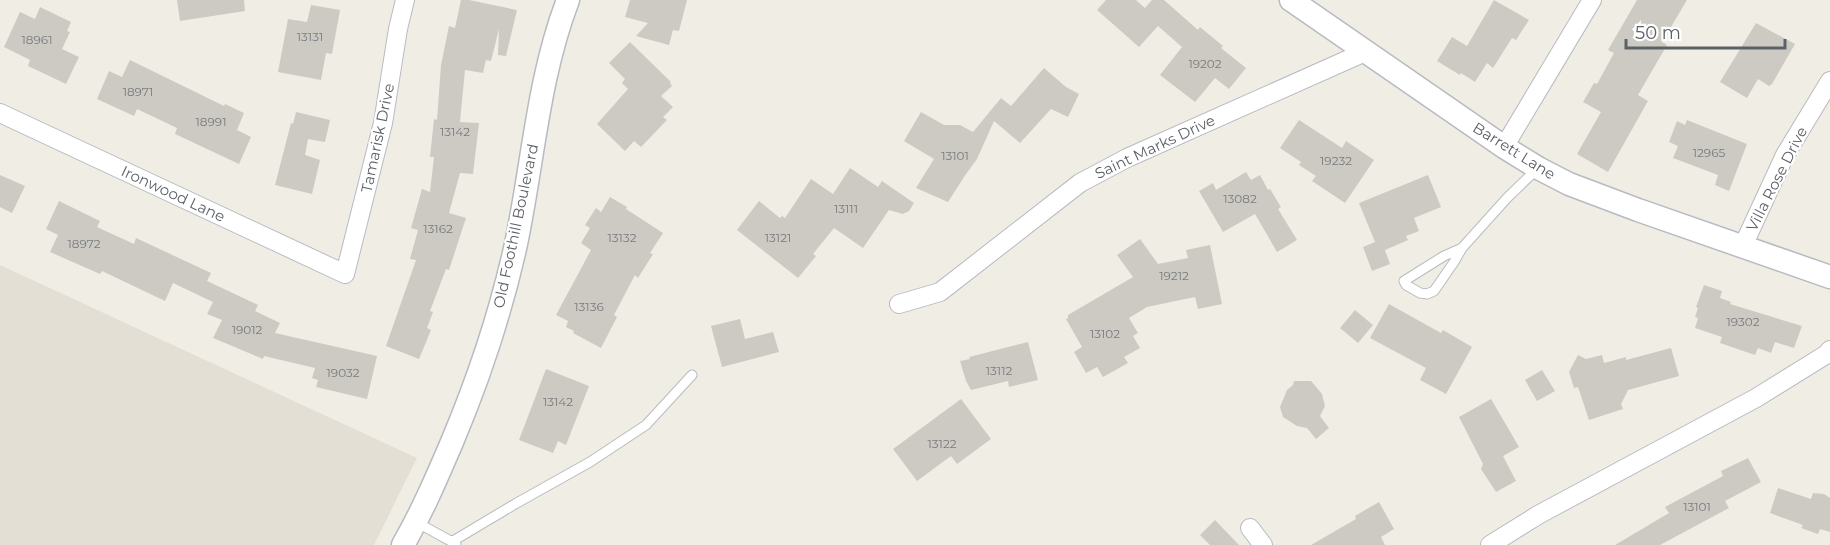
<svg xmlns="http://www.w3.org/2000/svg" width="1830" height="545" viewBox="0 0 1830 545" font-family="Montserrat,sans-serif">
<rect width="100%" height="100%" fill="#f0ede5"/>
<path fill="#e3dfd5" d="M0,265L417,458L374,545H0Z"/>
<path fill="#cdcac4" d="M177,0H244L245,11L180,21Z
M461,0H469L517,10L506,56L498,55L499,29L491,61L486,60L483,73L465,70L460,122L479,123L473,174L460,173L449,213L466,218L449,270L446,269L430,311L433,312L427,328L431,330L419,359L386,346L416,260L410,259L418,230L411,228L422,189L430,192L434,157H430L434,119L437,120L441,65L449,26L455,28Z
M630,0H687L679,31L673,30L669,45L636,36L648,23L625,17Z
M1106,0H1136L1145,8L1152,0H1164L1198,30L1200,27L1223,46L1221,48L1246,68L1229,89L1215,78L1195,102L1160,75L1182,47L1158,26L1139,47L1097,10Z
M1494,0L1529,20L1516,40L1512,38L1493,68L1487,63L1475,82L1461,73L1460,75L1437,61L1452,37L1467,46Z
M1637,0H1687L1662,42L1667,45L1638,95L1648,101L1608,172L1577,154L1601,112L1583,102L1594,83L1597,84L1614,53L1608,50Z
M311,5L340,10L332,54L326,53L321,80L278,72L288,19L307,22Z
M40,7L71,22L67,31L70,32L62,49L79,57L66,84L28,66L30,60L4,47L20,12L35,19Z
M1756,23L1795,44L1772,84L1769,86L1758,79L1747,98L1720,82Z
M630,42L671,82L670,83L672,86L661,96L673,107L663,117L667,120L641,147L634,141L625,151L597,124L628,89L622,83L625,79L609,63Z
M130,60L224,106L225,104L244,113L237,130L251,137L239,164L175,134L177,128L137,109L134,116L97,99L109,71L122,77Z
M1044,68L1066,87L1079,94L1068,117L1051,109L1020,143L994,121L977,159L966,174L948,202L916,188L934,159L904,141L921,112L944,125H960L973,132L1001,98L1011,106Z
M296,112L330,120L325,142L308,139L305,155L320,160L312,194L275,185L291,123L293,124Z
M1299,120L1342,148L1346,141L1374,160L1345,203L1312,181L1316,176L1299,165L1301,162L1280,148Z
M1687,120L1747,144L1729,191L1715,185L1718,175L1673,158L1678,146L1669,142L1677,121L1685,125Z
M850,168L878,187L882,181L914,203L909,211L903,214L889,210L863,248L834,228L813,254L816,256L798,278L737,230L759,201L780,218L782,216L785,218L811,179L833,194Z
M1246,172L1251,180L1260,175L1268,190L1270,189L1281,207L1278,209L1297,240L1277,252L1255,214L1223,232L1199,191L1213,183L1216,190Z
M0,175L25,186L12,213L0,207Z
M1428,175L1441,207L1414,218L1419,231L1406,236L1408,240L1385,250L1390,264L1372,271L1363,247L1375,242L1359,203Z
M610,197L627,207L626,209L663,233L650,253L653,254L638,278L635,275L614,315L617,317L601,348L573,333L574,331L566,327L568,321L556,315L591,250L581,243L590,228L585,225L596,208L601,212Z
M59,201L100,221L97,227L134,244L136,238L211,273L207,281L258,305L255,311L280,323L275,333L377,356L367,399L316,387L318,380L312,378L315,368L264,356L263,359L213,338L222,320L207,314L213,302L173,283L165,301L102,271L100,274L50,252L58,235L46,229Z
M1140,239L1158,264L1188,258L1186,250L1210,245L1222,304L1198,309L1195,297L1147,307L1129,318L1138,333L1133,336L1140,348L1124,357L1128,363L1103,377L1097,367L1086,373L1074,352L1082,347L1066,319L1068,318V315L1133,277L1117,255Z
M1704,285L1722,291L1720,298L1731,302L1730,304L1802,326L1794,348L1775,342L1771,353L1758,348L1755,355L1720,343L1722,337L1695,328L1698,318L1695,317L1698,308L1696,307Z
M1389,304L1441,333L1443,330L1472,347L1446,394L1420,380L1426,368L1370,338Z
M1355,310L1373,325L1358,343L1340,328Z
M740,319L745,339L773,332L779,352L722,367L711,326Z
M1028,342L1038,380L1009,387L1008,381L971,390L966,381L960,361L970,359L969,357Z
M1671,348L1679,376L1628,390L1621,404L1623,409L1589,420L1578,387L1574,388L1569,372L1578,355L1586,359L1602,355L1604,363L1626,357V360Z
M546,369L589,386L566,445L558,441L553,453L519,440Z
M1542,370L1555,391L1537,401L1525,380Z
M1294,381H1311L1322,394L1325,406L1320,416L1329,428L1316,439L1307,428L1297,426L1283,417L1280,407L1287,390L1293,385Z
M961,399L991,439L957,464L951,456L917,481L893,449Z
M1491,399L1519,447L1503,456L1516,481L1496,492L1481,469L1483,464L1459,417Z
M1748,458L1761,482L1725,501L1729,508L1660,545H1615L1669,513L1665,507L1723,476L1721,471Z
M1778,488L1811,499L1813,493L1824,494L1830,498V532L1820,529L1818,534L1801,528L1803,525L1770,513Z
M1379,502L1394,529L1381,537L1385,545H1311L1356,519L1355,516Z
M1215,520L1239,545H1210L1200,535Z"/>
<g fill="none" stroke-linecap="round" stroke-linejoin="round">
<g stroke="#b7bbc0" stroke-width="11">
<path id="service" d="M1462,248L1444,256L1404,281L1406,285L1420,293L1427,294L1434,291L1454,262L1462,248L1507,198L1538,168
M416,522L456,544
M453,541L515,504L590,462L646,425L692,375"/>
</g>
<g stroke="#b7bbc0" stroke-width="20">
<path id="minor" d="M0,113L345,274L383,123L398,29L405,0
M1504,147L1592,0
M1743,246L1785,155L1830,81
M899,304L940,292L1080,183L1127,158L1365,52
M1250,528L1263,545
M1490,545L1538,515L1756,398L1827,354L1830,350"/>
</g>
<g stroke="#b7bbc0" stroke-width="25">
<path id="tertiary" d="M1291,0L1504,147L1538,168L1569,184L1638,210L1830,277
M403,545C422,512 437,477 452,442C479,378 501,312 516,244C533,163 538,78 568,0"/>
</g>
<use href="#service" stroke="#fff" stroke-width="9"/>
<use href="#minor" stroke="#fff" stroke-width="18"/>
<use href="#tertiary" stroke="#fff" stroke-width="22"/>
</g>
<g text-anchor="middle" stroke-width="4.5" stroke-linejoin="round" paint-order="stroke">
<g font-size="12" fill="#787b7e">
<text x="310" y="41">13131</text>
<text x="37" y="44">18961</text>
<text x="1205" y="68">19202</text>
<text x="138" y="96">18971</text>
<text x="211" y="126">18991</text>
<text x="455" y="136">13142</text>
<text x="1709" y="157">12965</text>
<text x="955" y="160">13101</text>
<text x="1336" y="165">19232</text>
<text x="1240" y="203">13082</text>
<text x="846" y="213">13111</text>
<text x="438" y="233">13162</text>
<text x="622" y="242">13132</text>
<text x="778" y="242">13121</text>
<text x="84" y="248">18972</text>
<text x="1174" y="280">19212</text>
<text x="589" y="311">13136</text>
<text x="1743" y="326">19302</text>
<text x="247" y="334">19012</text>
<text x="1105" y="338">13102</text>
<text x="999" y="375">13112</text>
<text x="343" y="377">19032</text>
<text x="558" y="406">13142</text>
<text x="942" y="448">13122</text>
<text x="1697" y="511">13101</text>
</g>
<g font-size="15" fill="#5c6167" stroke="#fff">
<text transform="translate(378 138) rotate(-78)" y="5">Tamarisk Drive</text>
<text transform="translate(1155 147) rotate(-25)" y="5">Saint Marks Drive</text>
<text transform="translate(1514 151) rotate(32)" y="5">Barrett Lane</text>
<text transform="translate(1777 179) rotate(-63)" y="5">Villa Rose Drive</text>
<text transform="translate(173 194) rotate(25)" y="5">Ironwood Lane</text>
<text transform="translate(516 226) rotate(-78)" y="5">Old Foothill Boulevard</text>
</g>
</g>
<path d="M1626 39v9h159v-9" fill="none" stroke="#5c6167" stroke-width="3"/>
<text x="1635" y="39" font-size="18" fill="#5c6167" stroke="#ffffff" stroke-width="4.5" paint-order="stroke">50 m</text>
</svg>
